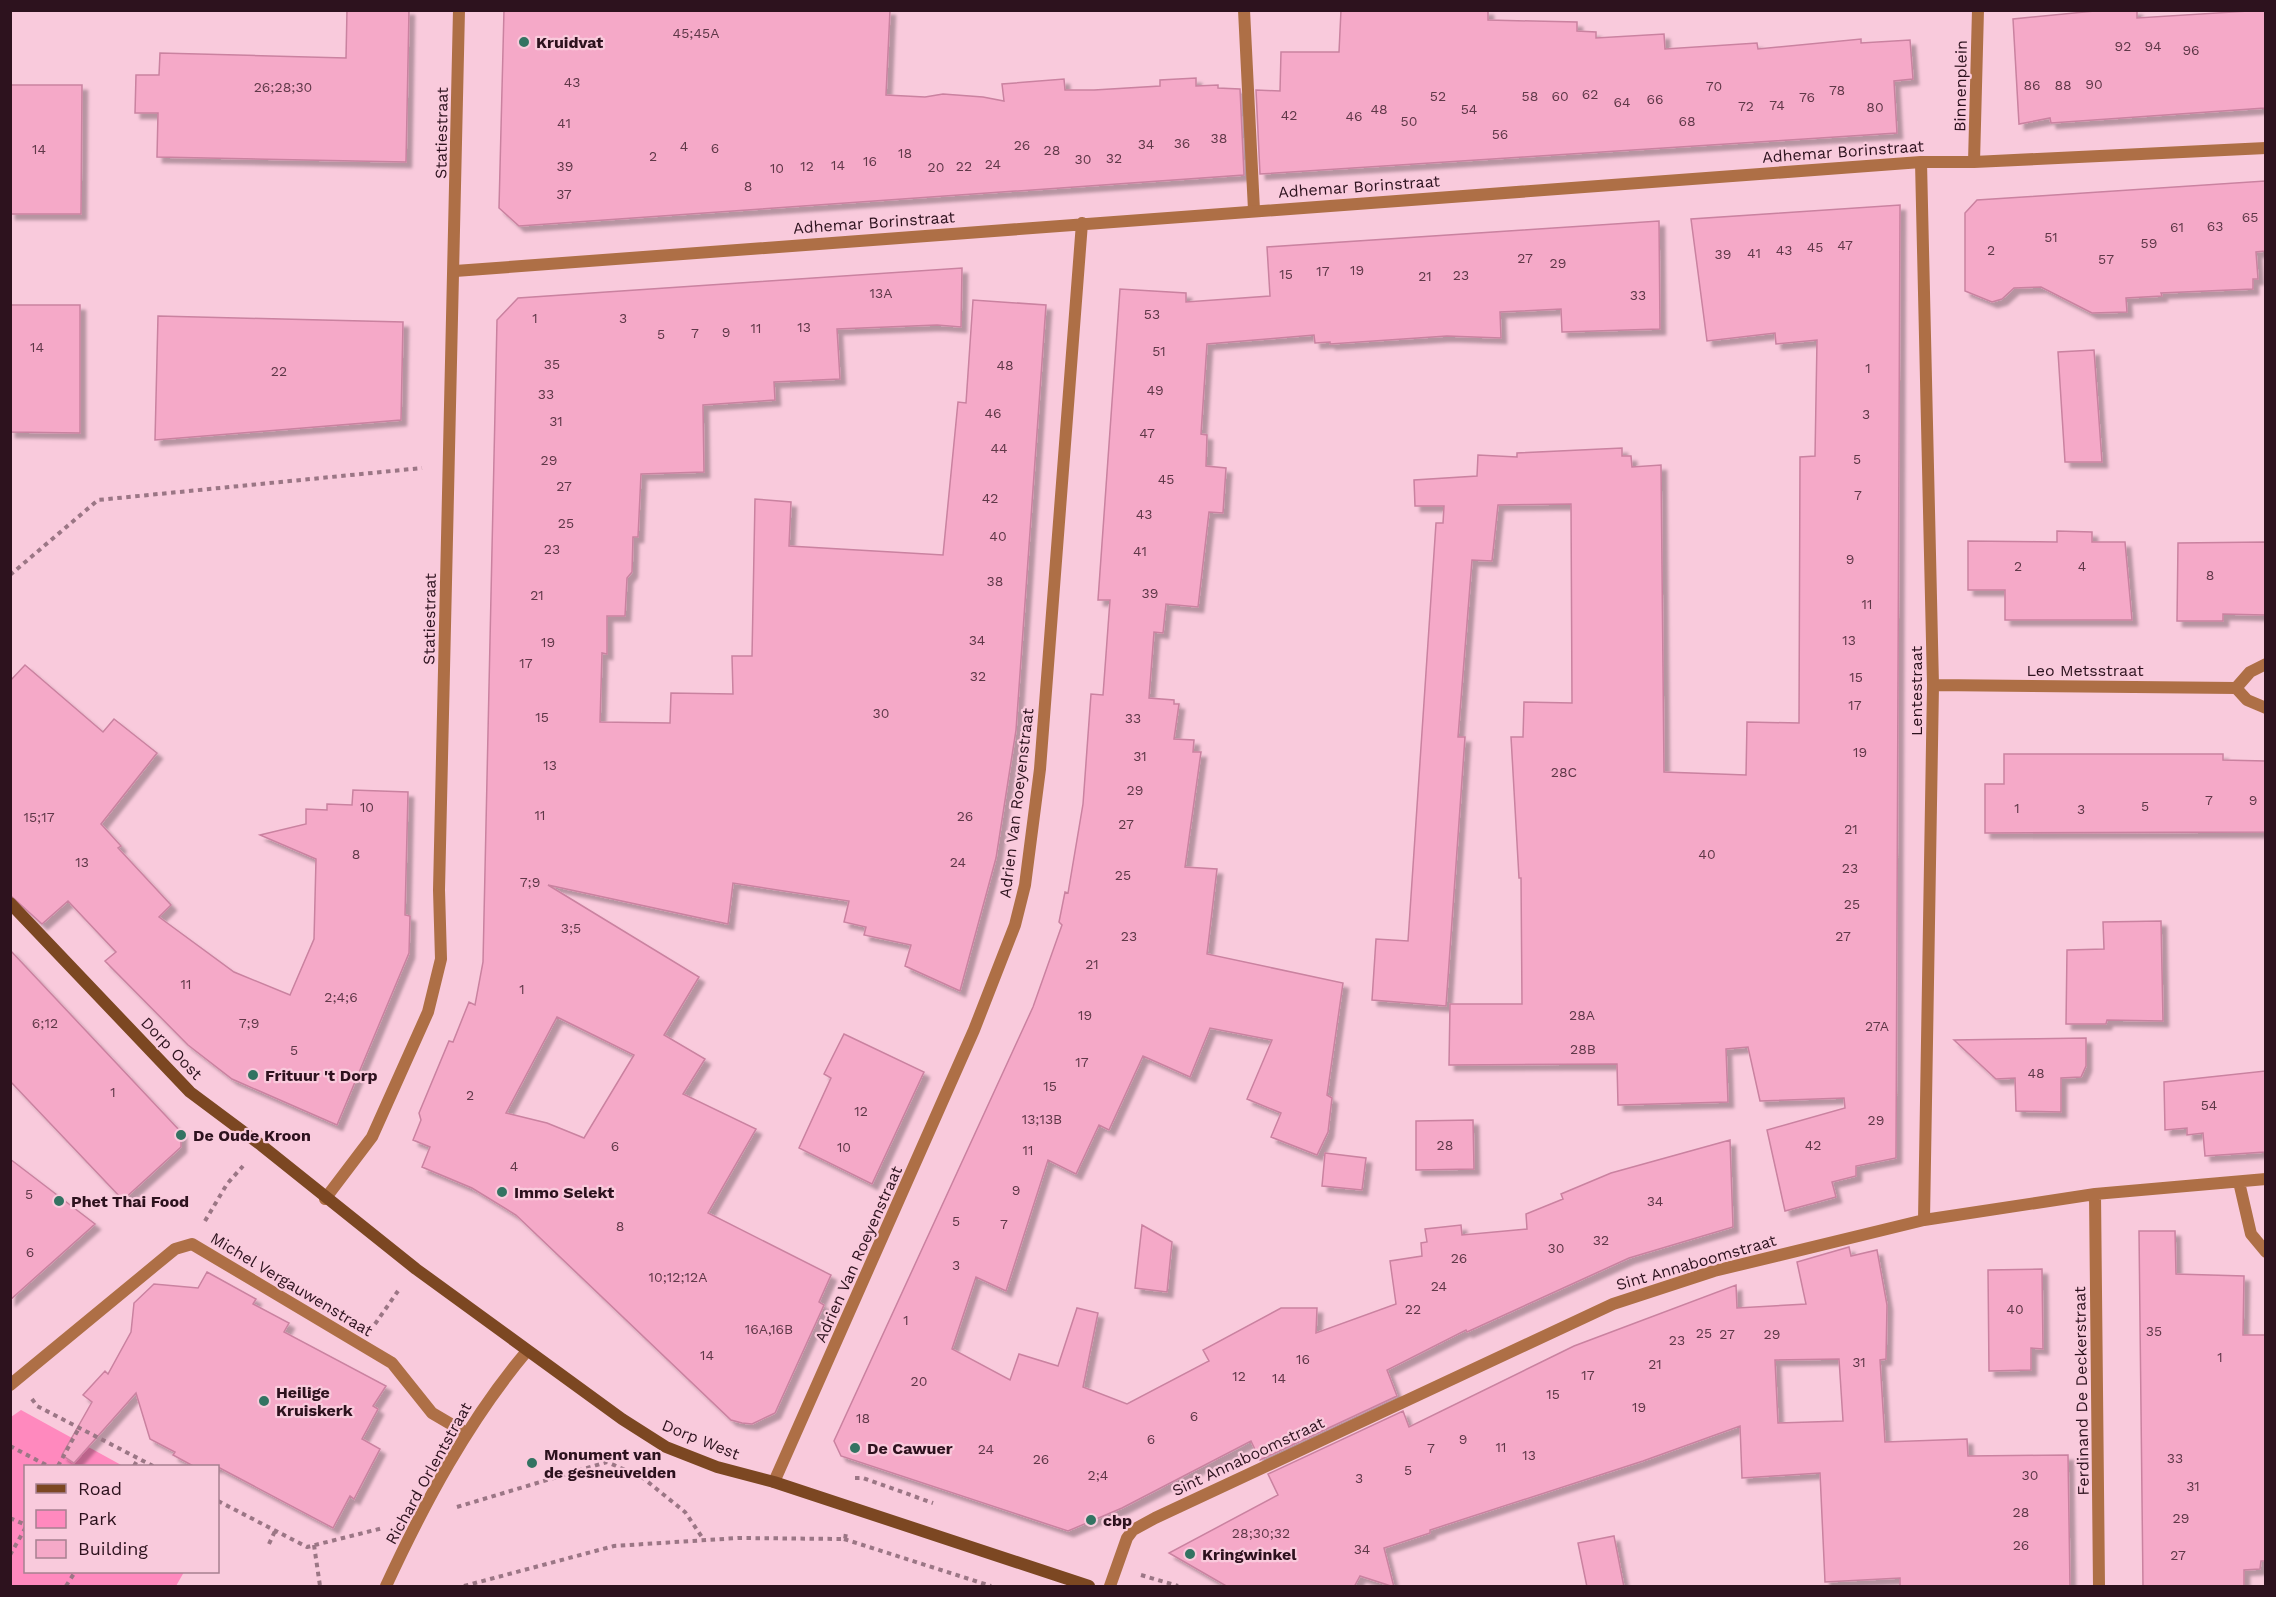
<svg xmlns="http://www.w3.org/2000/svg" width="2276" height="1597" viewBox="0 0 2276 1597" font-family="'Work Sans',sans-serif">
<defs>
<filter id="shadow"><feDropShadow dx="5.5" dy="5.5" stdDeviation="1.5" flood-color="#0004"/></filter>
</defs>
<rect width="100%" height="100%" fill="#f9cadc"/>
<path fill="#ff89be" d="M21,1410L123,1466H26V1572H184L176,1586H11V1417Z"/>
<path fill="#f5a9c8" stroke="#ca82a0" stroke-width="1.5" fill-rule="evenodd" filter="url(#shadow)" d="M347,10H409L406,162L157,157L158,113H135L136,75H159L160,53L346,58Z
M504,10H890L886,95L925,97L943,94L983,97L1004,101L1002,84L1064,79L1065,90H1094L1160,86V80L1196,78V86L1218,85V88L1240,89L1244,175L519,226L499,208Z
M1341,10H1488V20L1577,22V31L1596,32V38L1664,34L1665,49L1757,43L1758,49L1861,39V43L1910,40L1913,79L1894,81L1897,133L1260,174L1256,90L1280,91L1281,52H1339Z
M2105,10H2137V18L2265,10V108L2051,123L2050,118L2019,124L2013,19Z
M10,85H82L81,214H10Z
M2265,181V251L2256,252L2258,279H2253V289L2161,293L2162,296L2126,298L2127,312L2092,313L2041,287L2014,288L2002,299L1992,302L1965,291V213L1977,200Z
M1900,205L1896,1158L1856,1166V1176L1832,1182L1836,1197L1785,1211L1767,1130L1845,1108L1844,1098L1760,1101L1748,1047L1726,1049L1728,1102L1618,1105L1617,1064L1449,1065L1450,1004H1522L1521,878H1519L1511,737H1523L1524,702L1572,703L1571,504L1498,505L1492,561L1472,560L1458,737H1465L1446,1006L1372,1000L1376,939L1408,941L1436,523H1443L1444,506H1415L1414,480L1477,476L1478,455L1517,457V453L1622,448V456H1631L1632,467L1661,465L1664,772L1746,775L1747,722L1799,723L1800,457L1815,456L1817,340L1776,344L1775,333L1707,341L1691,219Z
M1659,221L1660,329L1562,332L1561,309L1500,312L1501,338L1447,336L1330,344V342L1315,343L1314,335L1207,344L1201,434L1207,435L1206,466L1226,468L1223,513L1209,512L1198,607L1166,604L1163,633L1154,632L1149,698L1174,700V704H1179L1174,739L1194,740L1193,752H1201L1185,867L1217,869L1207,954L1343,983L1327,1095L1332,1098L1328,1132L1317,1155L1271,1137L1281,1113L1247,1099L1272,1040L1210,1028L1190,1077L1143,1056L1109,1130L1099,1125L1076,1174L1048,1160L1006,1291L976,1277L952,1349L1010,1380L1019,1354L1058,1366L1077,1308L1098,1313L1083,1387L1127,1404L1209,1361L1203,1350L1281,1308H1317L1316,1333L1396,1304L1390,1261L1422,1256L1421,1243L1427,1242L1425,1229L1461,1225L1462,1235L1527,1229L1526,1214L1563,1199L1561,1194L1611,1173L1730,1140L1733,1227L1629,1258L1467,1332L1466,1330L1387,1370L1397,1396L1260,1460L1251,1441L1122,1508L1068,1531L841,1456L834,1441L1033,1007L1062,925L1059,922L1065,892L1068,893L1083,804L1091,694L1103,695L1110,600H1098L1120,289L1186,293V302L1270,296L1267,247Z
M962,268L961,327L937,325L837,329L840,379L774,382L775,400L703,405L704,472L641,474L638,537H633L632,572L627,578L625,616H607V654L602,653L600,722L670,723L671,693L733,694L732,656H752L755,499L791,502L789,546L943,555L958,402L966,403L973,300L1046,305L1016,730L996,858L960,991L905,966L911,945L864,935L866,927L844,922L849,901L733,883L728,924L548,885L699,977L664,1035L705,1059L683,1094L756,1129L708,1213L831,1275L819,1302L824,1305L775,1413L752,1424L742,1423L731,1420L516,1215L472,1188L422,1167L430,1147L413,1140L421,1120L419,1113L449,1041L453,1042L469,1002L475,1005L483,962L497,320L518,298ZM557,1017L634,1055L584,1138L547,1123L506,1113Z
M10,305H80V433L10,432Z
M158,316L403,322L401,420L155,440Z
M2094,350L2102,462H2065L2058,352Z
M2057,531L2092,532V542H2125L2132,620H2005V590H1968V541L2057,542Z
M2265,542V615L2223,614V621H2177L2178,543Z
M25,665L103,732L114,719L157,753L101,824L121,846L118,848L171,905L159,917L234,972L290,995L314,939L316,859L260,835L306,824V809L327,810V804L352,805L353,790L408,792L405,915L410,916L409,953L337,1125L232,1079L188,1045L105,961L116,952L68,901L42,924L10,895V681Z
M2004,754H2223V760L2265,761V832L1985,833V784H2004Z
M2161,921L2163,1021L2107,1020L2106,1024H2066L2067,950L2104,949L2103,922Z
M10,950L181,1132V1147L123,1200L10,1081Z
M844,1034L924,1072L872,1184L799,1148L831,1078L824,1074Z
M2086,1038V1066L2081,1077L2061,1078V1112L2016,1111L2015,1078L1996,1079L1954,1040Z
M2265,1071V1152L2205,1156L2203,1133L2187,1135V1128L2165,1130L2164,1082Z
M1473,1120L1474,1169L1416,1170V1121Z
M1325,1153L1366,1158L1362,1190L1322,1186Z
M10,1159L95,1224L10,1300Z
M1142,1225L1172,1242L1167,1292L1135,1288Z
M2139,1231H2175L2176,1274L2244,1276L2243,1335H2265V1561H2261L2260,1569L2244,1570V1587H2143Z
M1849,1247L1851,1256L1877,1250L1887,1305L1886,1359L1880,1360L1885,1442L1967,1439L1968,1456L2068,1455L2070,1587H1900V1578L1825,1582L1820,1473L1742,1478L1740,1426L1643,1461L1430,1530V1533L1384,1548L1394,1587L1360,1576L1354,1587H1228L1169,1553L1278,1495L1268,1474L1403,1411L1409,1427L1574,1346L1736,1285L1737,1308L1806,1304L1797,1262ZM1839,1359L1843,1421L1778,1423L1775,1360Z
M2042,1269L2043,1349L2031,1348V1370L1989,1371L1988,1270Z
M207,1272L256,1299L253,1304L289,1323L284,1332L386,1386L373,1406L378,1409L362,1439L380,1449L354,1499L350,1496L333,1528L218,1467H195L173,1455L175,1452L150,1439L136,1393L74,1463L62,1455L92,1402L83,1395L105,1371L108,1374L131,1332L134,1303L154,1284L198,1288Z
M1614,1536L1624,1587H1587L1578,1543Z"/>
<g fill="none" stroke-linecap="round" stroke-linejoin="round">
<path stroke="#9b7685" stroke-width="4" stroke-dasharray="4.5 4.5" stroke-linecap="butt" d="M10,575L98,500L422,468
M205,1221L227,1184L243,1166
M375,1324L398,1291
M32,1399L37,1406L153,1466
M10,1446L48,1466
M58,1466L79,1428
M134,1466L138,1459
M650,1469L643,1478L685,1512L704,1540
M855,1478H863L933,1503
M218,1501L307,1547L383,1528
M457,1507L607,1462L643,1478
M10,1518L26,1525
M844,1539L991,1586
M269,1544L275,1531
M314,1545L320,1586
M10,1555L26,1527
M1141,1575L1178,1586
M66,1586L75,1572
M464,1586L614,1546L738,1538L845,1539L846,1533"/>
<path stroke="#ae6f46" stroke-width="12" d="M1244,10L1254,210"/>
<path stroke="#ae6f46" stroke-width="12" d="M1921,162L1933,685L1924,1220
M1974,162L1978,10
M455,271L1921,162H1974L2266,148
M1933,685L2236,688L2247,700L2266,708
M2236,688L2250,672L2266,664
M2239,1182L2251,1234L2266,1252
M2095,1194L2099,1586
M10,1385L175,1249L192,1244L392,1363L432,1413L466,1433
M774,1482L974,1030L1015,925L1025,885L1040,769L1082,223
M386,1586C424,1504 468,1421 527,1351
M1110,1586L1127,1538L1133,1530L1155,1518L1613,1304L1714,1271L1924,1220L2095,1194L2266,1179"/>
<path stroke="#ae6f46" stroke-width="12" d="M325,1199L372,1137L428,1012L441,959L439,890L459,10"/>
<path stroke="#7c4722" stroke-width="12" d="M10,903L190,1092L261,1145L416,1269L622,1419L666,1447L717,1467L774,1482L1089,1586"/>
</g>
<g fill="#337362" stroke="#f9cadc" stroke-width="2">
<circle cx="524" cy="42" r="6"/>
<circle cx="253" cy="1075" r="6"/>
<circle cx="181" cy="1135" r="6"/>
<circle cx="502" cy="1192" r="6"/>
<circle cx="59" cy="1201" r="6"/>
<circle cx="264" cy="1401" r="6"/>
<circle cx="855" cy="1448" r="6"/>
<circle cx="532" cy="1463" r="6"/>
<circle cx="1091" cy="1520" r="6"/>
<circle cx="1190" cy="1554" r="6"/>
</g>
<g text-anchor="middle" stroke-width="4.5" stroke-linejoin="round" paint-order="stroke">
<g font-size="14" fill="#5f3848">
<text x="696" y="38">45;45A</text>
<text x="2123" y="51">92</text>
<text x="2153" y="51">94</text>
<text x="2191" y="55">96</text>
<text x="572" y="87">43</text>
<text x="2094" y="89">90</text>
<text x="2032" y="90">86</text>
<text x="2063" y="90">88</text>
<text x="1714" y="91">70</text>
<text x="283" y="92">26;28;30</text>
<text x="1837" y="95">78</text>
<text x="1590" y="99">62</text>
<text x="1438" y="101">52</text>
<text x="1530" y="101">58</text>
<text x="1560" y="101">60</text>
<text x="1807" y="102">76</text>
<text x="1655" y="104">66</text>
<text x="1622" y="107">64</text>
<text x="1777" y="110">74</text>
<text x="1746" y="111">72</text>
<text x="1875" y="112">80</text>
<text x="1379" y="114">48</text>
<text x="1469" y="114">54</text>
<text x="1289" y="120">42</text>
<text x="1354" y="121">46</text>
<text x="1409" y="126">50</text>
<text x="1687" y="126">68</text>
<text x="564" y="128">41</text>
<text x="1500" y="139">56</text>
<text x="1219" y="143">38</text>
<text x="1182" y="148">36</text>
<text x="1146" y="149">34</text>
<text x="1022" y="150">26</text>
<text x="684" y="151">4</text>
<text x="715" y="153">6</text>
<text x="39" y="154">14</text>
<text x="1052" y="155">28</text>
<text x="905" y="158">18</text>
<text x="653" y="161">2</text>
<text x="1114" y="163">32</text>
<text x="1083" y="164">30</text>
<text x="870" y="166">16</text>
<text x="993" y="169">24</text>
<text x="838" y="170">14</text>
<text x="565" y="171">39</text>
<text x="807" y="171">12</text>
<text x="964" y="171">22</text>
<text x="936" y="172">20</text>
<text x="777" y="173">10</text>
<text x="748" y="191">8</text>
<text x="564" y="199">37</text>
<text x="2250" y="222">65</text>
<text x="2215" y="231">63</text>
<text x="2177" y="232">61</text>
<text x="2051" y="242">51</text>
<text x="2149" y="248">59</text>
<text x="1845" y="250">47</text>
<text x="1815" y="252">45</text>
<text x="1784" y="255">43</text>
<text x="1991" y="255">2</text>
<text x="1754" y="258">41</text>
<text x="1723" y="259">39</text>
<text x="1525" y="263">27</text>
<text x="2106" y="264">57</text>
<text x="1558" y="268">29</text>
<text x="1357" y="275">19</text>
<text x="1323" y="276">17</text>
<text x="1286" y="279">15</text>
<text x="1461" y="280">23</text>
<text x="1425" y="281">21</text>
<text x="881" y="298">13A</text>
<text x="1638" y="300">33</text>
<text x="1152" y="319">53</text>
<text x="535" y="323">1</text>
<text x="623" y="323">3</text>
<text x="804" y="332">13</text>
<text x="756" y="333">11</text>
<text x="726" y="337">9</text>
<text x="695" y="338">7</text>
<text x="661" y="339">5</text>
<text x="37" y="352">14</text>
<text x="1159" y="356">51</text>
<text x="552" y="369">35</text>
<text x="1005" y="370">48</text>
<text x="1868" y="373">1</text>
<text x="279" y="376">22</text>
<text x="1155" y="395">49</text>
<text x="546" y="399">33</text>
<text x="993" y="418">46</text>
<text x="1866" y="419">3</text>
<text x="556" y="426">31</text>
<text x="1147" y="438">47</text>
<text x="999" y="453">44</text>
<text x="1857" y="464">5</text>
<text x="549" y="465">29</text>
<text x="1166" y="484">45</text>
<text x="564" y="491">27</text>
<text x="1858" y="500">7</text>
<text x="990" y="503">42</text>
<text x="1144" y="519">43</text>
<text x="566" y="528">25</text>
<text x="998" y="541">40</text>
<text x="552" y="554">23</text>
<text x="1140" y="556">41</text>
<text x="1850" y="564">9</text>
<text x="2018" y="571">2</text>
<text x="2082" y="571">4</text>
<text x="2210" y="580">8</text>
<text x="995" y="586">38</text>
<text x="1150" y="598">39</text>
<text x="537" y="600">21</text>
<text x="1867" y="609">11</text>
<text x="977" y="645">34</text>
<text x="1849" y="645">13</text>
<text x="548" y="647">19</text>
<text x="526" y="668">17</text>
<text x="978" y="681">32</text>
<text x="1856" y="682">15</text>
<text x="1855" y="710">17</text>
<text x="881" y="718">30</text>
<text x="542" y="722">15</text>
<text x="1133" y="723">33</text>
<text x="1860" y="757">19</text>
<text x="1140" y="761">31</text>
<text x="550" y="770">13</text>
<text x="1564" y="777">28C</text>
<text x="1135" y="795">29</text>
<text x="2209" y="805">7</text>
<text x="2253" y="805">9</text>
<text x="2145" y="811">5</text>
<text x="367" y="812">10</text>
<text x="2017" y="813">1</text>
<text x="2081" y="814">3</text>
<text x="540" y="820">11</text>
<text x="965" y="821">26</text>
<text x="39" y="822">15;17</text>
<text x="1126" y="829">27</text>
<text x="1851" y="834">21</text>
<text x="356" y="859">8</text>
<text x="1707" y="859">40</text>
<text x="82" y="867">13</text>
<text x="958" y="867">24</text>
<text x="1850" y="873">23</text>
<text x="1123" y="880">25</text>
<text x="530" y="887">7;9</text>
<text x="1852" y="909">25</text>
<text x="571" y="933">3;5</text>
<text x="1129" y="941">23</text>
<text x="1843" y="941">27</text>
<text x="1092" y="969">21</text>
<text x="186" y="989">11</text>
<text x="522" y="994">1</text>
<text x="341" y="1002">2;4;6</text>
<text x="1085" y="1020">19</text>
<text x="1582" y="1020">28A</text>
<text x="45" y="1028">6;12</text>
<text x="249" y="1028">7;9</text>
<text x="1877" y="1031">27A</text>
<text x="1583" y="1054">28B</text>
<text x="294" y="1055">5</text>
<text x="1082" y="1067">17</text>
<text x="2036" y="1078">48</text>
<text x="1050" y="1091">15</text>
<text x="113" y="1097">1</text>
<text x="470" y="1100">2</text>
<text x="2209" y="1110">54</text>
<text x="861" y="1116">12</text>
<text x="1042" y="1124">13;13B</text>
<text x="1876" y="1125">29</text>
<text x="1445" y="1150">28</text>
<text x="1813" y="1150">42</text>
<text x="615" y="1151">6</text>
<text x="844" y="1152">10</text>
<text x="1028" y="1155">11</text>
<text x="514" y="1171">4</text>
<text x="1016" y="1195">9</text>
<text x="29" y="1199">5</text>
<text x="1655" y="1206">34</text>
<text x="956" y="1226">5</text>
<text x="1004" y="1229">7</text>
<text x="620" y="1231">8</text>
<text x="1601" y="1245">32</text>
<text x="1556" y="1253">30</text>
<text x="30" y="1257">6</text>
<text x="1459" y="1263">26</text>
<text x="956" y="1270">3</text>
<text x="678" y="1282">10;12;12A</text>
<text x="1439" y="1291">24</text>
<text x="1413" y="1314">22</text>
<text x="2015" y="1314">40</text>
<text x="906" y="1325">1</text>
<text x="769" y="1334">16A,16B</text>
<text x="2154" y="1336">35</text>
<text x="1704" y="1338">25</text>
<text x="1727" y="1339">27</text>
<text x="1772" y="1339">29</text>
<text x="1677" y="1345">23</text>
<text x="707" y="1360">14</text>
<text x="2220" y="1362">1</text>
<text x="1303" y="1364">16</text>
<text x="1859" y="1367">31</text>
<text x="1655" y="1369">21</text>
<text x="1588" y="1380">17</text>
<text x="1239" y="1381">12</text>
<text x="1279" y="1383">14</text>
<text x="919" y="1386">20</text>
<text x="1553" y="1399">15</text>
<text x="1639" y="1412">19</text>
<text x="1194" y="1421">6</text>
<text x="863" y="1423">18</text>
<text x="1151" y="1444">6</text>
<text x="1463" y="1444">9</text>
<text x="1501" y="1452">11</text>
<text x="1431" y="1453">7</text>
<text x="986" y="1454">24</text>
<text x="1529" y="1460">13</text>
<text x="2175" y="1463">33</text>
<text x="1041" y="1464">26</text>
<text x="1408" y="1475">5</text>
<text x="1098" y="1480">2;4</text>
<text x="2030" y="1480">30</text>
<text x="1359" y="1483">3</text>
<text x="2193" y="1491">31</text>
<text x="2021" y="1517">28</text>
<text x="2181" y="1523">29</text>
<text x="1261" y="1538">28;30;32</text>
<text x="2021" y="1550">26</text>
<text x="1362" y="1554">34</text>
<text x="2178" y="1560">27</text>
</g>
<g font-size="16" font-weight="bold" fill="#2d121e" stroke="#f9cadc" text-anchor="start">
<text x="536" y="48">Kruidvat</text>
<text x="265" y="1081">Frituur 't Dorp</text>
<text x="193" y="1141">De Oude Kroon</text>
<text x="514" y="1198">Immo Selekt</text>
<text x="71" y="1207">Phet Thai Food</text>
<text x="276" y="1398">Heilige<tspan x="276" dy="18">Kruiskerk</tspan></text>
<text x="867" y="1454">De Cawuer</text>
<text x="544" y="1460">Monument van<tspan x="544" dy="18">de gesneuvelden</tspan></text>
<text x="1103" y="1526">cbp</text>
<text x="1202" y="1560">Kringwinkel</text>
</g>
<g font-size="16" fill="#2d121e" stroke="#f9cadc">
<text transform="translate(1960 86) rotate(-89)" y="6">Binnenplein</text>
<text transform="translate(441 133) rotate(-89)" y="6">Statiestraat</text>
<text transform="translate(1843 151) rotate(-4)" y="6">Adhemar Borinstraat</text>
<text transform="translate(1359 186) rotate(-4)" y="6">Adhemar Borinstraat</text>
<text transform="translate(874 222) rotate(-4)" y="6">Adhemar Borinstraat</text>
<text transform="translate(429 619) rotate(-89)" y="6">Statiestraat</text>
<text x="2085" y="676">Leo Metsstraat</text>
<text transform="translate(1916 691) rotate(-90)" y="6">Lentestraat</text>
<text transform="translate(1016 803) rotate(-83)" y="6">Adrien Van Roeyenstraat</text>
<text transform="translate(172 1048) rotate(46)" y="6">Dorp Oost</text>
<text transform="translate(858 1254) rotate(-66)" y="6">Adrien Van Roeyenstraat</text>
<text transform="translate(1696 1262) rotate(-16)" y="6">Sint Annaboomstraat</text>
<text transform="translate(292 1284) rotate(31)" y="6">Michel Vergauwenstraat</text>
<text transform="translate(2081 1391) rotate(-91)" y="6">Ferdinand De Deckerstraat</text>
<text transform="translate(701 1439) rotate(22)" y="6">Dorp West</text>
<text transform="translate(1248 1456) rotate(-25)" y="6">Sint Annaboomstraat</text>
<text transform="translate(428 1473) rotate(-61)" y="6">Richard Orlentstraat</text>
</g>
</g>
<rect width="2276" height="1597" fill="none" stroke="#2d121e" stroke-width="24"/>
<rect x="24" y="1465" width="195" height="108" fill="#f9cadc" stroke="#a78090" stroke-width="1.5"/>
<rect x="36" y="1484" width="30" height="9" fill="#7c4722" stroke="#a78090" stroke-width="1.5"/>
<text x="78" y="1495" font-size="18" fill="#2d121e">Road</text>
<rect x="36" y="1510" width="30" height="18" fill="#ff89be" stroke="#a78090" stroke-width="1.5"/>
<text x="78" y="1525" font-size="18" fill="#2d121e">Park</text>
<rect x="36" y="1540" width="30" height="18" fill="#f5a9c8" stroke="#a78090" stroke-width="1.5"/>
<text x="78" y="1555" font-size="18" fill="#2d121e">Building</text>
</svg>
